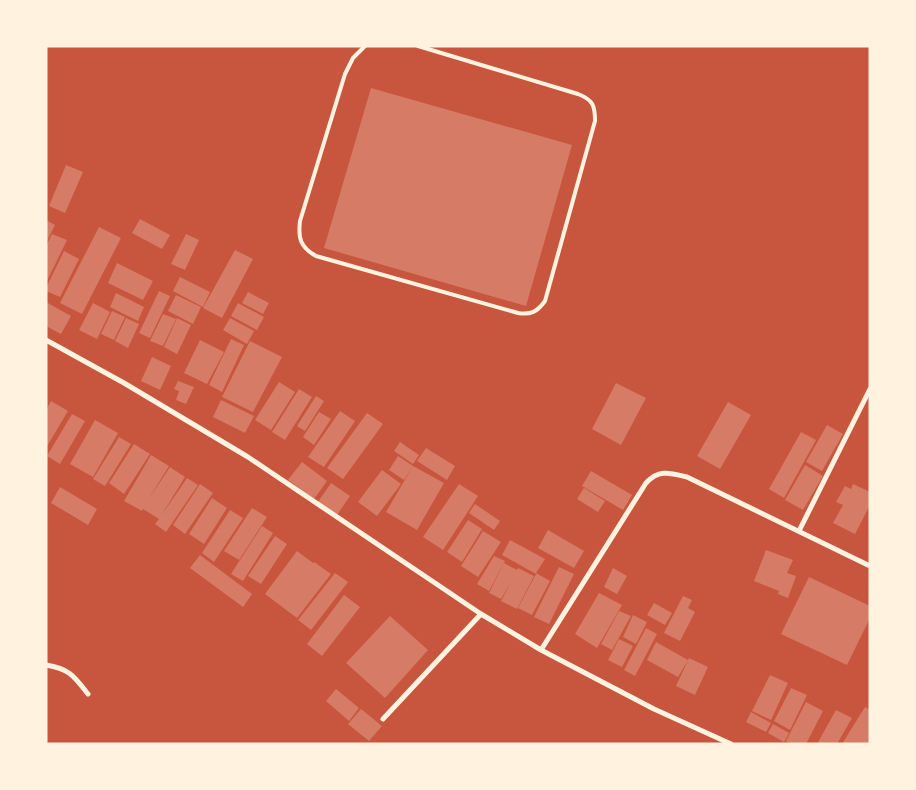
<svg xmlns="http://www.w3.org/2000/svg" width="916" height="790" viewBox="0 0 916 790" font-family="'Zilla Slab',serif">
<rect width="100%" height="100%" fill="#c8553d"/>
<path fill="#d67c66" d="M371,88L572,145L526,306L324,248Z
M66,165L83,172L65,213L49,206Z
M140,219L170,235L162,249L132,233Z
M46,220L55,225L46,243Z
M99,227L121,238L82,314L60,303Z
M52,234L67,240L46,283V246Z
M186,234L199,240L185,270L171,264Z
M235,250L253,259L222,318L203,308Z
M64,251L79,259L60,297L46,291V288Z
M117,263L153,281L143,300L108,283Z
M180,277L210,292L203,307L173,291Z
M159,291L170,296L150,338L139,333Z
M248,292L269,303L263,314L242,303Z
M116,293L144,307L138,321L110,307Z
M176,295L201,307L193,324L168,311Z
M46,302L71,316L61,334L46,326Z
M93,303L110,312L97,339L79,330Z
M238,303L264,317L257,330L231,316Z
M112,311L125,317L114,340L101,334Z
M163,314L176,319L163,346L150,341Z
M126,318L139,324L128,348L115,341Z
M177,318L191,325L177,354L164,347Z
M230,318L254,331L247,344L223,330Z
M231,339L244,345L222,392L209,385Z
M200,340L224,352L207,384L184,373Z
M250,341L282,357L253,412L222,397Z
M152,357L171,366L160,390L141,381Z
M178,381L194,387L186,404L176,400L179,391L174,389Z
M279,382L295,392L271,430L255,420Z
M616,383L646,398L621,445L592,429Z
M299,389L312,397L285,440L272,432Z
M316,396L324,401L305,431L297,426Z
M221,400L254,416L245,433L213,417Z
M51,401L68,411L46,448V410Z
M728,402L751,415L720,469L697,456Z
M340,411L355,421L324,467L308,457Z
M319,412L331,419L314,445L303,437Z
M367,413L383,424L343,479L327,468Z
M72,414L85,421L60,464L47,456Z
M95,420L118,433L93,477L70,464Z
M827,425L843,434L822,471L806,462Z
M801,432L816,440L784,498L769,489Z
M119,437L131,444L105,486L93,479Z
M400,442L419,455L413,464L394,451Z
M134,444L150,454L124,494L109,483Z
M426,448L455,466L447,480L417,461Z
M151,455L169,466L148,500L170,467L185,477L161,516L187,478L198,485L166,532L155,524L159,519L143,509L142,511L124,501Z
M398,456L413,466L404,480L389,470Z
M302,462L327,481L314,499L288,480Z
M805,465L823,476L803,510L785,500Z
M413,466L444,483L417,530L386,512Z
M382,470L401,484L377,516L358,502Z
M591,471L632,495L623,510L582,486Z
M331,483L350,496L337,515L318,502Z
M200,484L213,493L185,534L173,525Z
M459,484L478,496L443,550L423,537Z
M853,484L870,492V505L855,534L833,523L843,505L836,502L845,486L851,489Z
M60,487L97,509L88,525L51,503Z
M584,488L605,501L598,512L577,499Z
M212,498L227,508L204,544L189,534Z
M475,504L500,521L494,530L469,513Z
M252,508L267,517L239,560L224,551Z
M230,510L243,518L214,562L202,553Z
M468,520L482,529L462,562L447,552Z
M262,526L273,533L243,581L231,574Z
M548,530L584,551L574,568L538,548Z
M483,531L501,542L478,577L461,566Z
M275,536L287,544L261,584L248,576Z
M510,540L545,559L536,573L550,581L532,615L518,608L536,574L502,555Z
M766,550L793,560L787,573L796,576L788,598L778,594L779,591L754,581Z
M297,551L313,563L314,562L331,574L297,618L265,594Z
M200,555L252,594L243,607L190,568Z
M494,556L505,561L489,591L477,584Z
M504,563L517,570L518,568L534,576L517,609L501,601L511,582L501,599L489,593Z
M559,567L574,574L549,624L534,617Z
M613,568L627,576L617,594L604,587Z
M335,573L348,582L311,630L298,620Z
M809,577L870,606V618L847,665L781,634Z
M599,593L622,605L597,648L575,634Z
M344,595L360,607L322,656L307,644Z
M683,596L692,600L688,608L695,612L680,641L664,633Z
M654,603L672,613L665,625L647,615Z
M619,611L631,616L612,650L601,644Z
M633,615L647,622L636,644L623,637Z
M390,616L428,650L385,698L346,663Z
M646,628L657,634L635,676L624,670Z
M619,639L633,646L622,667L608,660Z
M656,642L688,660L678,677L647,660Z
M689,658L708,667L695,695L676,686Z
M770,675L788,683L771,720L752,711Z
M791,688L807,695L790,730L774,721Z
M336,689L359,708L349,721L326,701Z
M806,702L823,711L806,744H791L786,741Z
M865,707L870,710V744H842Z
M361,709L382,726L369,741L348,724Z
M836,710L852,718L837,744H817Z
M751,712L771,723L766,732L746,722Z
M773,724L789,733L784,742L768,733Z"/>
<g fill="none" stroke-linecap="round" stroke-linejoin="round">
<path stroke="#fff3e0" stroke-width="4" d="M365,46L353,58L345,74L300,221C298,238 300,247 316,256L518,313C531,315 537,312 545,301L595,121C595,105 593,100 578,94L418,46"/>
<path stroke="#fff3e0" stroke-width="5" d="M46,340L124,383L248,457L481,614L541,650L654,709L731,744
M799,531L870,389
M541,650L646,483C659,469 670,473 687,477L870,566
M46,665C70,669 74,676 88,694
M383,719L481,614"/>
</g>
<rect width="916" height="790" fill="none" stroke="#fff3e0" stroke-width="95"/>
</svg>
